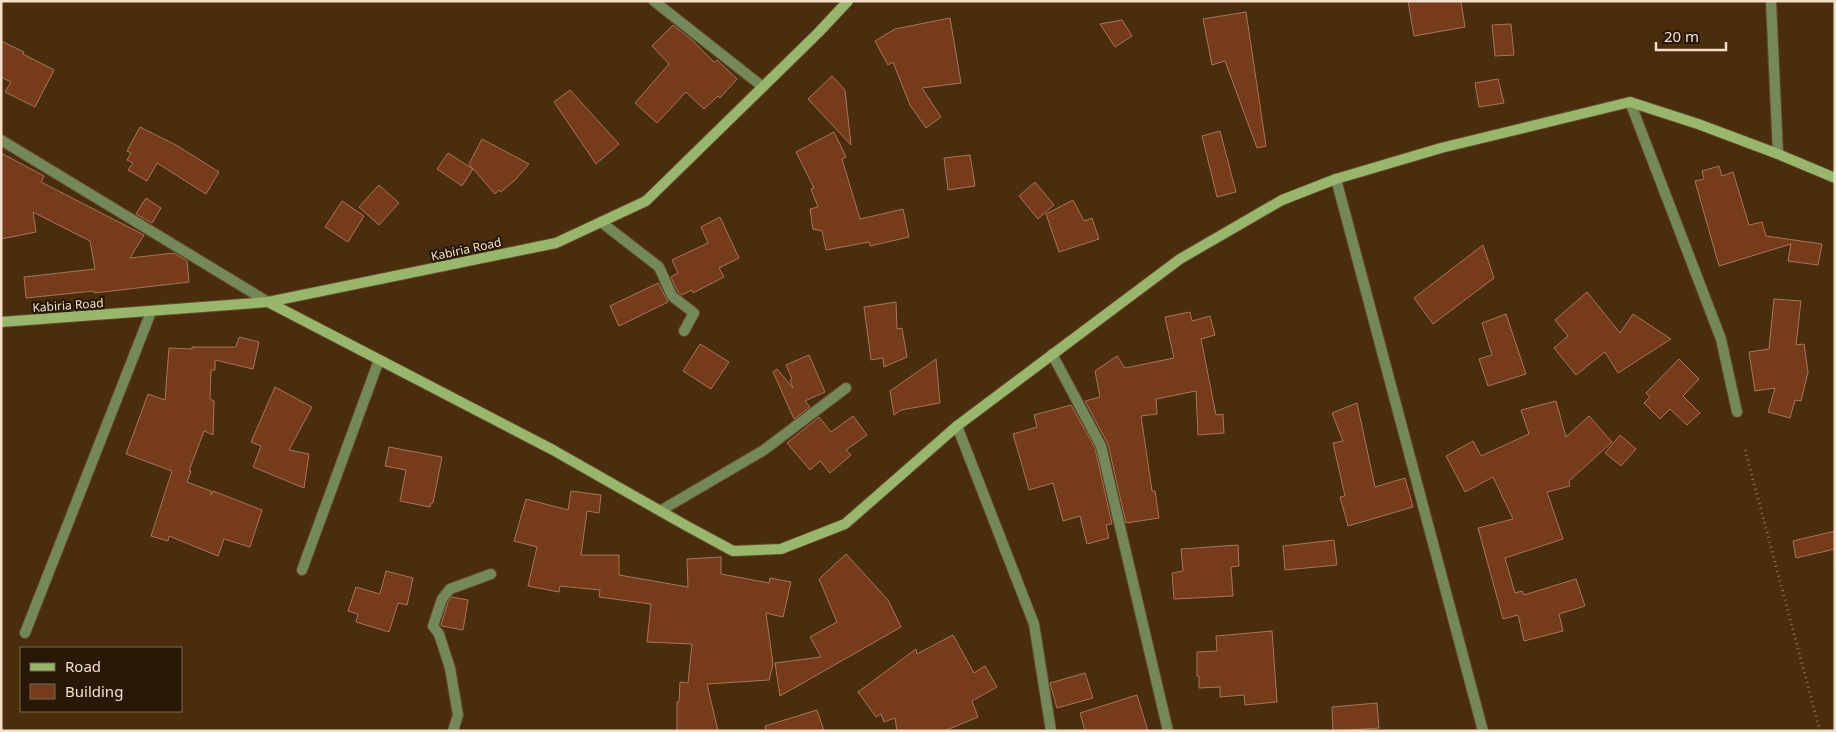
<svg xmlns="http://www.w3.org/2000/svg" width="1836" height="732" font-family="'Noto Sans',sans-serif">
<rect width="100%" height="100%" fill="#492d0d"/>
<!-- building -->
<g fill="#753b1b" stroke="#a8745a">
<path d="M1408 1H1461L1465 27 1414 36Z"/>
<path d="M1246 12 1266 146 1257 148 1225 61 1212 65 1203 19Z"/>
<path d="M950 18 961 83 922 88 941 117 926 128 910 105 893 62 888 65 875 41 895 29Z"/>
<path d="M1122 20 1132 36 1115 47 1100 24Z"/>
<path d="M1511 24 1514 55 1495 56 1492 25Z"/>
<path d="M673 25 692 40 714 62 717 60 737 79 720 98 718 96 704 109 686 92 657 123 635 103 669 64 652 46Z"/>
<path d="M1 41 24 52 23 54 54 70 35 107 5 92 11 82 1 77Z"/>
<path d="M832 76 845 90 851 145 808 99Z"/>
<path d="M1498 79 1504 103 1479 107 1475 83Z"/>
<path d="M570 90 619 144 596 164 554 102Z"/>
<path d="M140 127 176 145 219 172 206 194 157 163 147 181 128 170 133 163 127 160 131 153 127 151Z"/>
<path d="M1220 131 1236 192 1217 197 1202 136Z"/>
<path d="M834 132 846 157 842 159 860 219 903 209 909 237 870 246 869 242 826 250 822 231 813 229 810 209 818 207 811 189 814 188 796 152Z"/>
<path d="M482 139 529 164 515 180 501 192 499 190 495 194 469 164Z"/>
<path d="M1 153 44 176 41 182 144 235 130 258 174 253 187 261 189 282 94 293V291L26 298 24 277 95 269 90 241 33 212 36 232 1 239Z"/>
<path d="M448 153 473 169 462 186 437 169Z"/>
<path d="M970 155 975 186 948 190 944 158Z"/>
<path d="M1719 166 1722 176 1733 172 1749 225 1762 222 1766 236 1822 244 1818 265 1788 261 1791 244 1719 266 1695 181 1704 179 1702 171Z"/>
<path d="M1035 182 1054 205 1038 219 1019 196Z"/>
<path d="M379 185 399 203 379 225 359 207Z"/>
<path d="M146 198 161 208 152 223 136 214Z"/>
<path d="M1073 200 1084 221 1092 218 1099 239 1059 252 1046 214Z"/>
<path d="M342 201 364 216 348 242 325 227Z"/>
<path d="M720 217 739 258 719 268 724 277 693 293 692 290 682 295 678 292 671 277 678 273 672 260 708 243 701 227Z"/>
<path d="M1483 245 1494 278 1433 324 1414 298Z"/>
<path d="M658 283 668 302 619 326 610 306Z"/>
<path d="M1587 292 1620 333 1633 314 1671 339 1618 373 1605 352 1576 375 1554 348 1568 336 1555 320Z"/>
<path d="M1774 299 1801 301 1796 345 1804 344 1808 372 1801 401 1795 400 1790 418 1768 412 1775 388 1755 391 1749 352 1769 349Z"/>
<path d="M896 302 897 329 902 328 907 357 884 367 883 358 871 360 864 307Z"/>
<path d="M1190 312 1192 321 1210 316 1215 335 1201 339 1216 415 1223 414 1224 433 1198 435 1196 391 1156 399 1157 414 1141 416 1152 491H1155L1159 518 1126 523 1108 444 1085 401 1100 397 1095 371 1117 356 1125 368 1174 358 1165 317Z"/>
<path d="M1506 314 1526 374 1488 386 1479 359 1492 355 1482 323Z"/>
<path d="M239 337 259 342 253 369 215 360V370H211L210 399 214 401 213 435 204 431 189 471H191L187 482 211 491V495L213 491 262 510 250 547 224 539 218 556 169 536 168 541 151 536 172 471 126 454 148 394 165 400 169 348 192 349V347H236Z"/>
<path d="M700 344 729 362 711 389 683 371Z"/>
<path d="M809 355 825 392 805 401 810 407 794 419 773 372 777 369 793 388 790 380 792 379 786 365Z"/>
<path d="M936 359 940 403 901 410 894 415 890 391Z"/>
<path d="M1679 359 1699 379 1683 396 1700 413 1687 425 1670 409 1660 419 1644 403 1650 397 1646 393Z"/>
<path d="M275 387 312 407 289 450 309 454 304 488 253 467 261 446 251 442Z"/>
<path d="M1556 401 1566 437 1589 416 1612 442 1569 481 1570 486 1547 492 1563 539 1505 558 1515 593 1522 591 1524 595 1576 579 1585 606 1559 614 1563 631 1524 641 1518 615 1503 619 1478 528 1513 519 1493 477 1465 492 1446 456 1473 441 1481 456 1529 434 1521 410Z"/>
<path d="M1357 403 1375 487 1405 478 1413 507 1348 526 1340 497 1345 496 1333 443 1343 441 1332 413Z"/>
<path d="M1071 405 1095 448 1112 524 1106 525 1109 538 1087 544 1080 516 1063 521 1053 483 1029 490 1013 434 1037 427 1034 415Z"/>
<path d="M853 416 867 435 846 450 851 455 830 473 820 461 810 470 787 443 819 417 831 432Z"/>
<path d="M1620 435 1636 449 1621 466 1605 453Z"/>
<path d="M389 447 442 457 433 503H431L430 507 400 501 406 470 385 466Z"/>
<path d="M571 491 601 495 599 513 587 511 581 555H619V575L688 587 687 559 721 557V574L769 583 770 578 791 582 783 617 766 613 773 664 769 680 707 684 718 731H677V702H679L680 682 688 683 692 644 647 642 651 604 599 597 600 590 560 586 559 592 528 586 537 547 514 541 526 499 568 510Z"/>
<path d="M1835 531V549L1796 558 1793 541Z"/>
<path d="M1334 540 1337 565 1285 570 1283 546Z"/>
<path d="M1238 545 1239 566 1231 567 1233 596 1174 599 1172 573 1183 571 1181 549Z"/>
<path d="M846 554 888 600 901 627 780 696 775 663 821 657 810 637 837 622 819 579Z"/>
<path d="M386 571 413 578 407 605 398 603 389 632 356 622 358 614 348 611 356 587 380 594Z"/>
<path d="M452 597 468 600 463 630 442 626 441 625 448 602Z"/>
<path d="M1272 631 1277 702 1245 705 1244 695 1220 697V687L1199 688V676H1197V652L1217 651 1216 636Z"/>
<path d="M953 635 974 673 985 666 997 687 972 701 978 717 944 731H897L895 718 884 722 881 714 876 717 858 692 916 649 917 654Z"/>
<path d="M1085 673 1093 698 1057 708 1050 683Z"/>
<path d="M1137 695 1148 731H1085L1080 713Z"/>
<path d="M1377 703 1379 728 1333 731 1332 707Z"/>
<path d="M817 710 824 731H766L765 726Z"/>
</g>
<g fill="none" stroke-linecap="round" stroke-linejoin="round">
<defs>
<g id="service">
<path d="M1336 179 1483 731"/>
<path d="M601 222 659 267 672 296 694 313 684 331"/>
<path d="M660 511 764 450 846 388"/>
</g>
<g id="minor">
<path d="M654 1 763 87"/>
<path d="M1771 1 1778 154"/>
<path d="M1630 102 1721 339 1737 412"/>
<path d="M1 140 268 302"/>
<path d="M1052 354 1101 446 1168 731"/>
<path d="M957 426 1034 624 1051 731"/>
<path d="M302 570 379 360"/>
<path d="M25 633 151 312"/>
<path d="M453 731 458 715 450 668 439 634 433 626 442 599 450 589 491 574"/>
</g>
<g id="secondary">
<path d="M268 302 553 450 685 525 733 551 781 549 845 524 957 426 1180 259 1282 200 1336 179 1441 148 1630 102 1698 124 1778 154 1835 178"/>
<path d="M1 322 268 302 556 243 646 201 818 33 848 1"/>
</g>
</defs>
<!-- service casing -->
<use href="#service" stroke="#65492b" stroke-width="12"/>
<!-- minor casing -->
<use href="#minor" stroke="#65492b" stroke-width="12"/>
<!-- secondary casing -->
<use href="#secondary" stroke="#65492b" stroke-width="12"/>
<!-- path -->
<path stroke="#8d7357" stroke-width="3" stroke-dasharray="1 4" stroke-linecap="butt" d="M1745 450 1820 731"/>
<!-- service -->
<use href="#service" stroke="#75885a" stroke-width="10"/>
<!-- minor -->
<use href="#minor" stroke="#75885a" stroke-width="10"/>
<!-- secondary -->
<use href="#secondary" stroke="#99b76c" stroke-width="10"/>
</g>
<g text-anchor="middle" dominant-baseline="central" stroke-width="4.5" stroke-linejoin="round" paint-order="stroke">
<!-- street labels -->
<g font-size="12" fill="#f5dfc9" stroke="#281807">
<text transform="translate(466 249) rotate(-12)">Kabiria Road</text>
<text transform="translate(68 305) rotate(-4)">Kabiria Road</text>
</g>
</g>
<!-- border -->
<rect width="1836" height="732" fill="none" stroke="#f5dfc9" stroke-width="5"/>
<!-- legend -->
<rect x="20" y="647" width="162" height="65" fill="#281807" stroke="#7a6855"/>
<rect x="30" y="663" width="25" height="8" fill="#99b76c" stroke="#7a6855"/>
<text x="65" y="672" font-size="15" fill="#f5dfc9">Road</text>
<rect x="30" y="684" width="25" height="15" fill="#753b1b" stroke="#7a6855"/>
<text x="65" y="697" font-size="15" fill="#f5dfc9">Building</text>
<!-- scale -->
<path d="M1656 42v8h70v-8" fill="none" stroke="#f5dfc9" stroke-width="2.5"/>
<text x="1664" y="42" font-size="15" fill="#f5dfc9" stroke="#281807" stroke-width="4" paint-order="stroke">20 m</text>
</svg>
